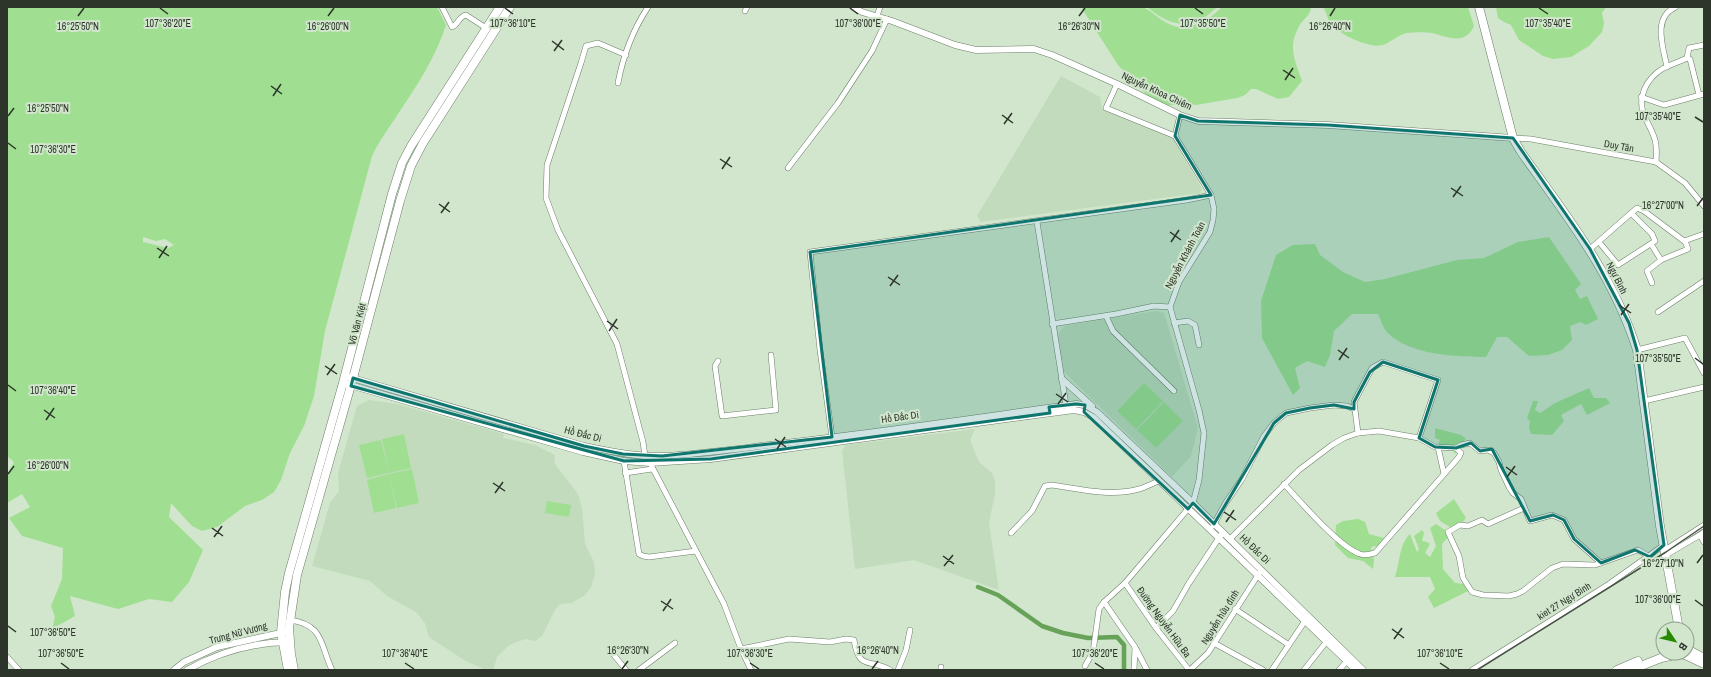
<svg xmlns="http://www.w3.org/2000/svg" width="1711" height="677" font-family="'Archivo Narrow',sans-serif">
<rect width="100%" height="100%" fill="#d1e6cc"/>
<!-- built -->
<g fill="#c1dbbc">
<path d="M1061 76 1100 97 1102 108 1173 137 1202 189 1200 193 981 222 977 216Z"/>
<path d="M1156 311 1164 313 1198 428 1191 456 1172 477 1063 371 1058 335 1064 326Z"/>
<path d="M369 400 397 404 504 434 503 438 535 445 555 455 554 463 578 494 582 508 585 544 594 562 595 575 591 587 584 596 571 603 560 604 555 610 542 636 535 641 526 639 516 642 508 646 497 657 493 670H486L464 660 429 637 425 623 416 612 387 596 370 581 312 566 330 503 339 491 338 473 357 406Z"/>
<path d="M975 429 970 440 979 462 992 473 995 482V493L989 523 999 590 914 560 855 569 842 451 846 445Z"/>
</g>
<!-- green -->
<g fill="#a0df92" fill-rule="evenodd">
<path d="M7 7H437L446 25C436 57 416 87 398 114 389 128 379 141 372 156L325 331 314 396 304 426 290 453 281 480 274 492 262 500 245 506 217 527 202 531 192 526 171 503 169 517 203 550 189 582 172 602 149 599 118 609 70 596 75 616 52 629 55 617 51 606 62 579 63 548 22 536 9 518 30 507 22 494 7 503V475L14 462 7 456ZM143 237 156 241 165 239 174 245 168 248 143 242Z"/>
<path d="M1081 7C1092 7 1137 5 1144 8 1152 11 1159 19 1167 23 1186 34 1208 21 1222 7H1311C1311 14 1305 18 1301 23 1287 46 1294 58 1302 81L1289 97 1278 99 1256 89H1251L1245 95 1237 98 1196 105H1166L1157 102 1146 94 1118 65Z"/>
<path d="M1147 7H1217C1193 31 1172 28 1147 7Z"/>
<path d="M1323 7H1468L1474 26C1465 46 1448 37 1432 33 1425 32 1414 32 1407 33 1393 36 1387 49 1371 45 1357 42 1337 33 1329 21 1327 16 1326 11 1323 7Z"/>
<path d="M1496 7H1606L1602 13 1604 23 1602 32 1589 46 1571 57 1553 59 1543 56 1519 40 1511 25 1504 22 1498 18Z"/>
<path d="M1549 237 1581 284 1575 290 1580 299 1587 296 1598 319 1586 325 1580 322 1570 326 1572 340 1562 350 1548 355 1529 356 1507 337H1497L1486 357C1458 357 1409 355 1388 333 1383 329 1381 320 1378 314H1352L1334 331 1330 355 1325 367 1307 361 1295 368 1300 388 1293 395 1262 338 1261 301 1276 255 1293 245 1315 244 1320 255 1343 272 1365 282 1385 279 1457 260 1484 258 1518 242Z"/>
<path d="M1144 383 1163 401 1136 429 1117 411Z"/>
<path d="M1589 388 1594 398H1606L1610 403 1587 415 1581 404 1561 415 1564 421 1552 435 1531 434 1529 427 1530 421 1527 418 1533 401H1538L1535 410 1540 413 1555 403Z"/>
<path d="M1164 402 1183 421 1156 448 1137 430Z"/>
<path d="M1435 428 1461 435 1466 439 1458 447 1455 454 1452 449 1443 448 1438 444 1440 440 1435 438Z"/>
<path d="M404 434 411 468 389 473 382 439Z"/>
<path d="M381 440 389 473 367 478 359 445Z"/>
<path d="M412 469 419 503 397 508 389 474Z"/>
<path d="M389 474 396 508 374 513 367 480Z"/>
<path d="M1454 499 1466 518 1455 530 1440 521 1436 513Z"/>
<path d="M547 501 571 505 569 517 545 513Z"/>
<path d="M1358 519 1365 522 1369 534 1384 538 1382 545 1371 547 1374 561 1373 569 1363 561 1348 558 1335 545 1336 525 1343 521Z"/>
<path d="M1436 524 1451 534 1442 544 1443 569 1455 583 1464 584 1468 591 1434 608 1428 597 1435 589 1430 577H1395C1400 563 1399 544 1410 534L1417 552 1419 549 1414 536 1422 530 1424 533 1422 541 1427 542 1430 544 1425 553 1430 557 1436 546 1430 528Z"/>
</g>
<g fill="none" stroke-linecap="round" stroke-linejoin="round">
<!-- canal -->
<path stroke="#66a359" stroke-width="4.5" d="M978 587 998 595 1042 626 1063 633 1088 638 1117 637 1124 645V670"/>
<defs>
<g id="minor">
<path d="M442 7 452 27C458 25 459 16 466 15L486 28"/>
<path d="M745 11 747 7"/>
<path d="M877 16 880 7"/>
<path d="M626 55 598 43 586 46 581 63 547 165 546 198 558 230 617 344 643 442 645 456"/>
<path d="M1687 58 1689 48 1704 45"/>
<path d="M1667 67C1663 47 1652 17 1676 7"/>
<path d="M618 83C623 56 633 30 648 7"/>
<path d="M1117 84 1106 108 1175 136"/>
<path d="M1641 97 1664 105 1704 94"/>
<path d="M1513 138 1531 139 1656 162 1685 183 1704 206"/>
<path d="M1656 162C1658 138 1653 135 1644 115 1637 98 1646 79 1662 69 1669 65 1679 62 1687 58L1690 59 1699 95"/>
<path d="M788 168 838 103 872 51 887 19"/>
<path d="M1037 222 1066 405"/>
<path d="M1599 242 1618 265 1655 241 1652 234 1631 213"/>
<path d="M1651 244 1661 260"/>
<path d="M1590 249 1637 208 1644 211 1684 241 1704 234"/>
<path d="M1652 283 1647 271 1661 260 1688 249 1685 241"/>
<path d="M1658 312 1704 281"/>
<path d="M1106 316 1113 331 1174 391"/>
<path d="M1174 323 1188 321 1195 325 1199 345"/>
<path d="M1052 324 1116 314 1154 306 1170 307"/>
<path d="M1637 350 1685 338 1704 373"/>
<path d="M718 361 715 366 722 416 776 410 771 355"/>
<path d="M1644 401 1704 387"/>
<path d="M1358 433 1354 402 1372 368 1383 362 1438 380 1419 438"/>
<path d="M832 437 820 350 810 252C935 234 1061 218 1187 200L1211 195"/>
<path d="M1438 447 1444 474"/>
<path d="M1456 448 1461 445 1470 443 1480 451 1488 450 1494 453 1499 462 1501 470 1509 487 1513 493 1521 499 1530 521 1552 515 1564 520 1574 539 1601 563"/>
<path d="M624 461 639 554 643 556 649 557 696 551"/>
<path d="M650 463 724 604 741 649 751 670"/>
<path d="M625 473 652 469"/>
<path d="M1524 508 1488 524 1482 520 1468 526 1460 525 1448 532 1459 556 1463 578 1472 592 1483 595 1509 596 1517 594 1523 591 1552 568 1563 564 1595 565 1638 550 1650 557"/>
<path d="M1213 526 1225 504 1242 479 1264 436 1274 423 1286 413 1310 408 1334 405 1347 406 1354 409"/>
<path d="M1704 532 1700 535 1704 542"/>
<path d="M1011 533 1032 511 1045 486 1052 485C1080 489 1111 497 1139 489 1146 487 1153 483 1159 481"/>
<path d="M1230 539 1299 470 1332 445 1344 438 1358 433 1379 431 1419 438 1435 447 1456 448 1461 453 1459 457 1375 553C1370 554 1366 556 1360 554 1339 547 1300 501 1284 484"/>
<path d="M1665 550 1704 525"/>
<path d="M1666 555 1700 535"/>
<path d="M1125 583 1156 628 1189 670"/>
<path d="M1104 602 1135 647 1147 670"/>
<path d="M1235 609 1289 645"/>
<path d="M290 620C324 625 320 644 332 670"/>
<path d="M1156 628 1173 611 1189 583 1223 532"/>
<path d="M1214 643 1263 670"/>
<path d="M741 649 789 639 830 642 846 639 854 640C859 671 869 658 890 670"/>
<path d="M610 650 626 670"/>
<path d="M7 657 19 670"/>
<path d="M1085 666 1093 652 1099 609 1104 602 1125 583 1193 503 1199 480 1204 433 1199 410 1170 307 1179 282 1210 232 1213 220 1214 209 1211 195 1175 136 1180 115"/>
<path d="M941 667V670"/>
<path d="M639 670 675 643"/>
<path d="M898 670 906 650 910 630"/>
<path d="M1134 670 1135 648"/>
<path d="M1190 670 1208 653 1260 572"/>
<path d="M1272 670 1307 618"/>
<path d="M1304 670 1327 641"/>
<path d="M1339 670 1347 661"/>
<path d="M1472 670 1609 584 1664 545"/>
</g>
<g id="tertiary">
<path d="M853 7 862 12 892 21 955 45 976 50 1034 49 1052 55 1117 84 1180 115 1198 121 1328 125 1513 138"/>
<path d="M349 377 584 446C610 451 636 457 662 456 706 454 750 447 794 442 888 431 982 417 1076 404L1085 405 1097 412 1193 503 1363 670"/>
<path d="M1062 379 1092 406"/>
<path d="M343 383 583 452 624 461 650 463 711 459 1074 410 1084 412 1093 417 1356 670"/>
<path d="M174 670 184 662 217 647 285 632"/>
<path d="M187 670C217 653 252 643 286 642"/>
</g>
<g id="primary">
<path d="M288 670 281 632 285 592 289 573 343 383 392 194 402 163 411 146 500 7"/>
<path d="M294 670 291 654 289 628 297 575 353 378 400 201 411 166 423 143 510 7"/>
<path d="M1617 670 1638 661"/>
<path d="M1631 670 1661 658 1680 654"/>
</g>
<g id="trunk">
<path d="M1479 7 1513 138 1521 152C1566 215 1613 274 1637 350L1660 526 1679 629"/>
<path d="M1687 649 1704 658"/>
<path d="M1681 653 1680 654 1685 655 1704 664"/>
</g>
</defs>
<!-- minor casing -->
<use href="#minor" stroke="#6c7f68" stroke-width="6"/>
<!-- tertiary casing -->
<use href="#tertiary" stroke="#6c7f68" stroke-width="7"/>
<!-- primary casing -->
<use href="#primary" stroke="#6c7f68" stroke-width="9"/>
<!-- trunk casing -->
<use href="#trunk" stroke="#6c7f68" stroke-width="9"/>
<!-- minor -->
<use href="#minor" stroke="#fff" stroke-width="5"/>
<!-- tertiary -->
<use href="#tertiary" stroke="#fff" stroke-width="6"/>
<!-- primary -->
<use href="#primary" stroke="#fff" stroke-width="8"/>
<!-- trunk -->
<use href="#trunk" stroke="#fff" stroke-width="8"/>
<!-- rail -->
<path stroke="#475245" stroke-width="1.5" d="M1477 670 1666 552 1704 526"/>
</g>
<!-- marked area -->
<path fill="#0f766e" fill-opacity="0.2" stroke="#0f766e" stroke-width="3" stroke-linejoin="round" d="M1180 115 1198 121 1328 125 1513 138 1590 249 1629 323 1637 350 1664 545 1650 557 1635 550 1601 563 1574 539 1564 520 1553 515 1530 521 1492 449 1480 451 1471 443 1456 448 1435 447 1419 438 1438 380 1383 362 1370 372 1354 402V409L1334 405 1310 408 1286 413 1274 423 1214 524 1193 503 1188 509 1084 412 1085 405 1076 404 1049 407 1050 413 711 459 624 461 351 386 353 378 584 446 623 454 662 456 832 437 810 252 1211 195 1175 136Z"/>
<!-- ticks -->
<path fill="none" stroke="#2d352b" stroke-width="1.5" d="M160 8 168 14M505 8 513 14M850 8 858 14M1195 8 1203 14M1539 8 1548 14M78 16 84 8M328 16 334 8M1079 16 1085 8M1330 16 1335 8M552 41 564 50M554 51 562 40M1283 70 1295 78M1285 80 1293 68M271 86 282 94M273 96 281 84M1002 115 1013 123M8 116 14 108M1695 117 1703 122M1004 124 1012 113M8 143 16 149M720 159 732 167M722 169 730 157M1451 188 1463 196M1453 197 1461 186M439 204 450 212M1697 206 1703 198M441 213 449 202M1170 232 1181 240M1171 242 1179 230M157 248 169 256M159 258 167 246M888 277 900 285M890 286 898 275M1619 305 1631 313M1621 315 1629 304M607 321 618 329M609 331 617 319M1338 350 1349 358M1695 358 1703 364M1339 360 1347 348M325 366 337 374M327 375 335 364M8 385 16 391M1056 394 1068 402M1058 404 1066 393M44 410 55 418M46 420 54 408M775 439 786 447M777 449 785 437M1506 467 1517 475M8 474 14 466M1507 477 1515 466M493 483 505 491M495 493 503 482M1224 512 1236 520M1226 522 1234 510M212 528 223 536M214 537 222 526M943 556 954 564M1697 563 1703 555M944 566 953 555M1695 600 1703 606M661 601 673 609M663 611 671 599M8 626 16 632M1392 629 1404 638M1394 639 1402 628M61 663 69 669M405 663 414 669M750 663 759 669M1095 663 1104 669M1440 663 1449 669M622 669 628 661M872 669 878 661"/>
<g text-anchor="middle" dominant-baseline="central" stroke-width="4" stroke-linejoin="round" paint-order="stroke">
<!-- street labels -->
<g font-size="10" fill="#2d352b" stroke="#d1e6cc">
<text transform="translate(1157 91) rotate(25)">Nguyễn Khoa Chiêm</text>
<text transform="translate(1619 146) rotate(10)">Duy Tân</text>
<text transform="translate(1185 255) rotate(-62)">Nguyễn Khánh Toàn</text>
<text transform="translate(1617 278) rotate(63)">Ngự Bình</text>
<text transform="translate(357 324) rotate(-75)">Võ Văn Kiệt</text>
<text transform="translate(900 417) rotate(-8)">Hồ Đắc Di</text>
<text transform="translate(583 434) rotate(14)">Hồ Đắc Di</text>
<text transform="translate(1255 549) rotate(44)">Hồ Đắc Di</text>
<text transform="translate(1564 601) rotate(-32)">kiet 27 Ngự Bình</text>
<text transform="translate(1220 617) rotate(-58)">Nguyễn hữu đính</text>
<text transform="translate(1164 622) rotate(54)">Đường Nguyễn Hữu Ba</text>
<text transform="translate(238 633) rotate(-15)">Trưng Nữ Vương</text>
</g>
</g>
<g font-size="10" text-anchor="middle" fill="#2d352b" stroke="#d1e6cc" stroke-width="4" stroke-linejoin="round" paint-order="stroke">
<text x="168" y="27">107°36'20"E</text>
<text x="513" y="27">107°36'10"E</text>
<text x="858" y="27">107°36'00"E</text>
<text x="1203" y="27">107°35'50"E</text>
<text x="1548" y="27">107°35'40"E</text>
<text x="78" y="30">16°25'50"N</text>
<text x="328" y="30">16°26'00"N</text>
<text x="1079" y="30">16°26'30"N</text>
<text x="1330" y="30">16°26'40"N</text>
<text x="48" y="112">16°25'50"N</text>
<text x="1658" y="120">107°35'40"E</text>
<text x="53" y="153">107°36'30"E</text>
<text x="1663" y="209">16°27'00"N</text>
<text x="1658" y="362">107°35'50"E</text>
<text x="53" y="394">107°36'40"E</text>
<text x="48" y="469">16°26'00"N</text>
<text x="1663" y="567">16°27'10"N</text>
<text x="1658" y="603">107°36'00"E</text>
<text x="53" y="636">107°36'50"E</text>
<text x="628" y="654">16°26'30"N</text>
<text x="878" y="654">16°26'40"N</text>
<text x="61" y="657">107°36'50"E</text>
<text x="405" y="657">107°36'40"E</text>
<text x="750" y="657">107°36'30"E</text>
<text x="1095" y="657">107°36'20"E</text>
<text x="1440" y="657">107°36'10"E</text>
</g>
<!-- border -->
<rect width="1711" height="677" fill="none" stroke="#2d352b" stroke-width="16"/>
<!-- north arrow -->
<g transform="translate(1675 641) rotate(125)"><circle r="19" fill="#d1e6cc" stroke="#8f9f8c"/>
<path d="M0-3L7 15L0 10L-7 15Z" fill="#268b00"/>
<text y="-6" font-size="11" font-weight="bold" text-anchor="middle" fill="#2d352b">B</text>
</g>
</svg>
